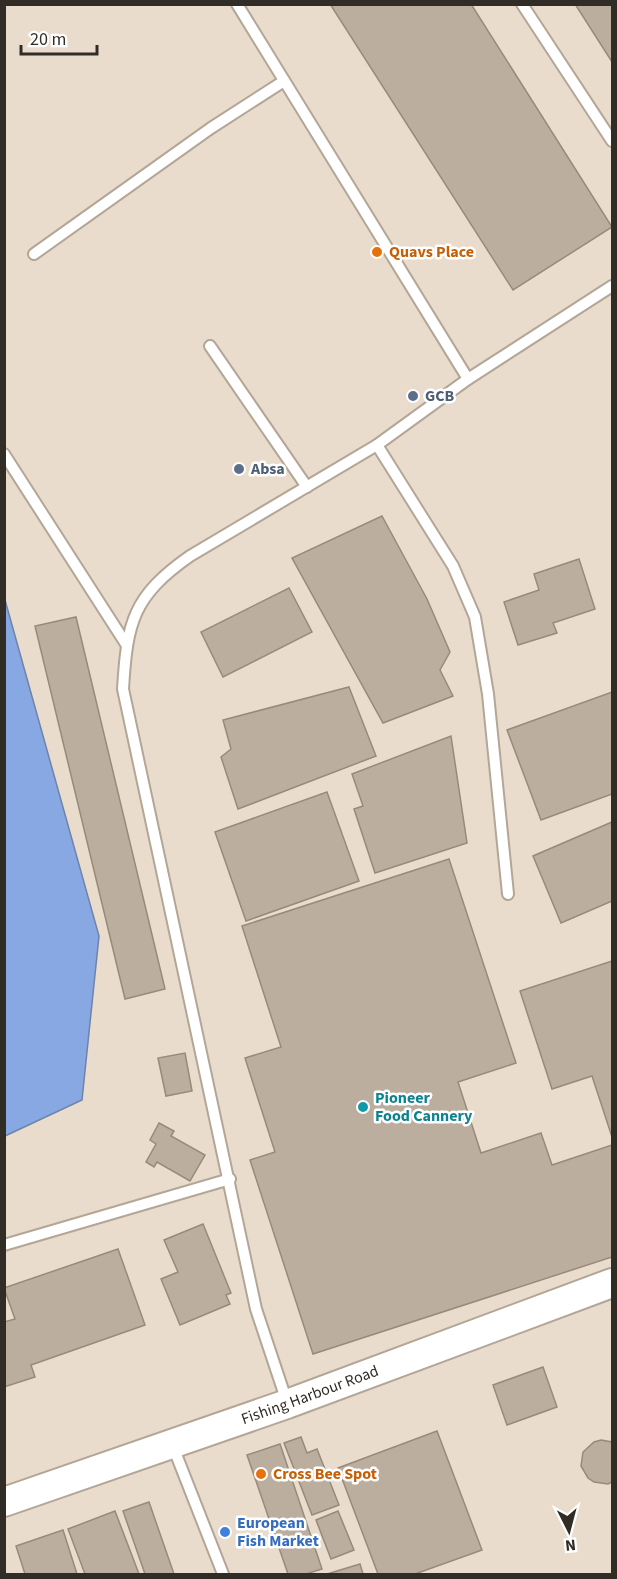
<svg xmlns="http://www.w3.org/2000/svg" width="617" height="1579" font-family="'Source Sans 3',sans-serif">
<rect width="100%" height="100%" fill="#eadccc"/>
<!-- water -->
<path fill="#87a8e3" stroke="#6e83aa" stroke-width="1.5" d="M5 600 99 936 82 1100 5 1136Z"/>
<!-- building -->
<g fill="#bcae9f" stroke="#988a7b" stroke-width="1.5">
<path d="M330 4H471L612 227 513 290Z"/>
<path d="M575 4H612V62Z"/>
<path d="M382 516 427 599 450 652 440 670 453 696 383 723 292 558Z"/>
<path d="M579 559 595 609 553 623 557 633 518 645 504 602 539 590 534 574Z"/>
<path d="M289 588 312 632 223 677 201 632Z"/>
<path d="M76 617 165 989 125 999 35 626Z"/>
<path d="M349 687 376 756 238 809 221 757 231 749 223 720Z"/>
<path d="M612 692V794L541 820 507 730Z"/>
<path d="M451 736 467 843 375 873 354 809 363 806 352 774Z"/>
<path d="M327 792 359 881 246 921 215 832Z"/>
<path d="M612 822V901L561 923 533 856Z"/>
<path d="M449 859 516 1063 458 1082 481 1153 541 1133 552 1165 612 1145V1257L313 1354 250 1160 275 1152 245 1058 281 1047 242 926Z"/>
<path d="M612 961V1137L592 1076 552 1089 520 991Z"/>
<path d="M185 1053 192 1091 166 1096 158 1058Z"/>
<path d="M159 1123 174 1131 171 1136 205 1155 190 1181 157 1162 154 1167 146 1162 156 1144 150 1140Z"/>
<path d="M203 1224 231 1293 226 1295 230 1304 180 1325 161 1279 178 1272 164 1240Z"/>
<path d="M118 1249 145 1325 31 1365 35 1377 4 1387V1322L15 1319 4 1288Z"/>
<path d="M543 1367 557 1407 507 1425 493 1385Z"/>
<path d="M437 1431 482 1550 415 1574H378L338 1468Z"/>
<path d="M301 1437 307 1453 317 1449 339 1505 312 1515 284 1443Z"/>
<path d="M601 1440 612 1442V1482L608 1484 594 1482 588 1478 581 1466 583 1452 594 1442Z"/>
<path d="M280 1444 322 1569 306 1574H288L247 1455Z"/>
<path d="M149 1502 174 1574H145L123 1511Z"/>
<path d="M115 1511 139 1574H85L68 1529Z"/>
<path d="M338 1511 354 1550 331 1559 316 1520Z"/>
<path d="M63 1530 77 1574H25L16 1546Z"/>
<path d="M360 1564 363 1574H327Z"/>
</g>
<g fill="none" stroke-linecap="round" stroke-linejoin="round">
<defs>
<g id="service">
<path d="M237 4 468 379"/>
<path d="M522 4 612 141"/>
<path d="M34 254 211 128 284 81"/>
<path d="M210 346 307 487"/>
<path d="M377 445 453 566 475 617 488 694 508 894"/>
<path d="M4 454 126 644"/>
<path d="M4 1245 230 1179"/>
<path d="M287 1402 256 1309 123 689C127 622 133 596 190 556L377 445 468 379 612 286"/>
<path d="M172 1444 223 1574"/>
</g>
<g id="tertiary">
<path id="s1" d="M4 1502 287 1404 612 1283"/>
</g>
</defs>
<!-- service casing -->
<use href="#service" stroke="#b4a697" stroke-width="14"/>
<!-- tertiary casing -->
<use href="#tertiary" stroke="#b4a697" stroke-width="32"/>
<!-- service -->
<use href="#service" stroke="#fff" stroke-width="10"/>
<!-- tertiary -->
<use href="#tertiary" stroke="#fff" stroke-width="28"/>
</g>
<!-- markers -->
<g fill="#e8710a" stroke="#fff" stroke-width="2">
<circle cx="377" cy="252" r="6"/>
<circle cx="261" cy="1474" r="6"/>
</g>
<g fill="#5c6f8a" stroke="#fff" stroke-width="2">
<circle cx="413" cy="396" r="6"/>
<circle cx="239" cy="469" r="6"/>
</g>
<circle fill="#0f9aa8" stroke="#fff" stroke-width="2" cx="363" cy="1107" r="6"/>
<circle fill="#3f7fe0" stroke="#fff" stroke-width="2" cx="225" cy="1532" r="6"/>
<g text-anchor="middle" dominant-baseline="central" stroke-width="5" stroke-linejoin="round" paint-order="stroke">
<!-- food labels -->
<g font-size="16" font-weight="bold" fill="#c56008" stroke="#fff" text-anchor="start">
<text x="389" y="252">Quavs Place</text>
<text x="273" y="1474">Cross Bee Spot</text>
</g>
<!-- service labels -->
<g font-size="16" font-weight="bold" fill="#4e5e75" stroke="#fff" text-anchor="start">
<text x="425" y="396">GCB</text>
<text x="251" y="469">Absa</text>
</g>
<!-- culture labels -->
<g font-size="16" font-weight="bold" fill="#0d838f" stroke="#fff" text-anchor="start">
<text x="375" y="1098">Pioneer<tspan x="375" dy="18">Food Cannery</tspan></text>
</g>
<!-- street labels -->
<g font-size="16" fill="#322c26" stroke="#fff">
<text stroke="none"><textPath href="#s1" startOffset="324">Fishing Harbour Road</textPath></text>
</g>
<!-- shop labels -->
<g font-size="16" font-weight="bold" fill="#366cbe" stroke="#fff" text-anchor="start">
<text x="237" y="1523">European<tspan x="237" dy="18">Fish Market</tspan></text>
</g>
</g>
<!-- border -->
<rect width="617" height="1579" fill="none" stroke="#322c26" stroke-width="12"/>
<!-- north arrow -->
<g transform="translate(569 1531) rotate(174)" stroke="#ffffff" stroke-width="4.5" paint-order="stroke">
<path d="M0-4.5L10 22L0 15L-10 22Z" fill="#322c26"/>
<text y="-9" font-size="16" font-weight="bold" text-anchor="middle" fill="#322c26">N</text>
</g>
<!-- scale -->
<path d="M21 45v9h76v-9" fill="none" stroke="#322c26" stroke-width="3"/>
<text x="30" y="45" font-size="18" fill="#322c26" stroke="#ffffff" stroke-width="4.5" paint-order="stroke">20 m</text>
</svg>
